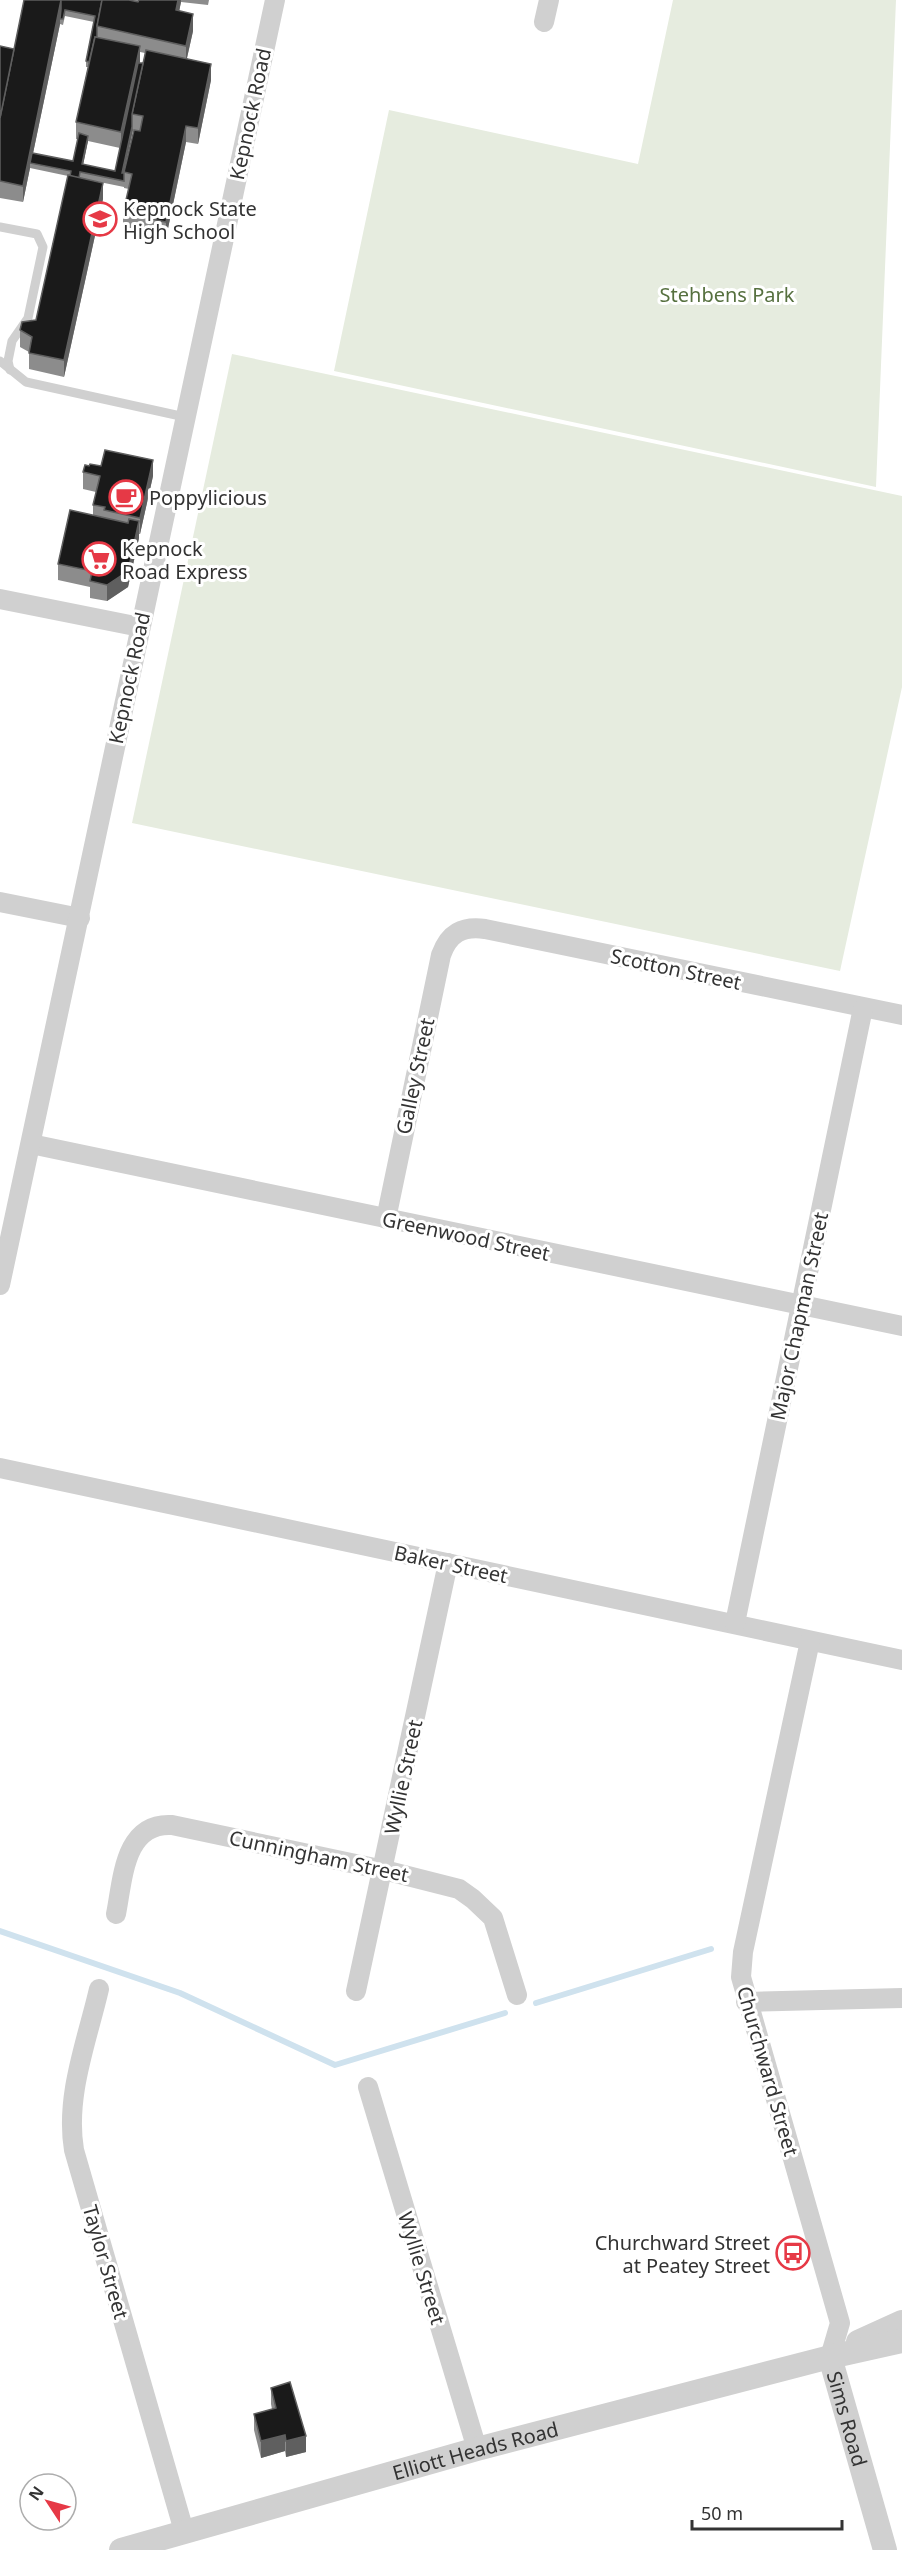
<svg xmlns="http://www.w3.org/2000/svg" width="902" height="2550" font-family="'Noto Sans',sans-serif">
<rect width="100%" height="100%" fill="#fff"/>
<!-- green -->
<g fill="#e6ecdf">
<path d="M673 0H896L876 487 334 371 389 110 638 164Z"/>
<path d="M232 354 902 496V687L840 971 132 823Z"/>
</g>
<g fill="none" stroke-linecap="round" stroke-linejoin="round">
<!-- stream -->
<g stroke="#cfe2ee" stroke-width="6">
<path d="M0 1931 180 1993 335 2065 505 2013"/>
<path d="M536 2003 711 1949"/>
</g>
<!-- service -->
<g stroke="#d0d0d0" stroke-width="9">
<path d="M0 227 37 234 43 247 28 318 12 341 8 361 10 370"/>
<path d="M0 361 26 382 185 417"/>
</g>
<!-- minor -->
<g stroke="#d0d0d0" stroke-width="20">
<path d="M544 22 549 0"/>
<path d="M0 599 140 627"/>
<path d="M0 902 80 918"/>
<path d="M31 1144 902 1326"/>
<path d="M386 1219 441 955C449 933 462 926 485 929L902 1015"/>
<path d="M0 1285 275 0"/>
<path d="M0 1468 902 1660"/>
<path d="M735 1623 863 1008"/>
<path d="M810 1641 743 1952 741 1977 840 2323 830 2357"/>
<path d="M116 1914C123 1879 124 1822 172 1825L384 1870 459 1889 473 1899 493 1918 517 1995"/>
<path d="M99 1989C87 2041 65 2096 74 2150L184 2531"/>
<path d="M356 1991 448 1563"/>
<path d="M746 2002 902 1998"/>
<path d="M368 2087 477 2449"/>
</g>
<!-- tertiary -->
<g stroke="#d0d0d0" stroke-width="24">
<path d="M858 2342 902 2322"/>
<path id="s1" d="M830 2357 885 2550"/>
<path id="s2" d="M121 2550 477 2449 830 2357 902 2341"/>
</g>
</g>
<!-- wall -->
<g fill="#8c8c8c" fill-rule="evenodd">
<path d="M24 0H209L208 5 181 2 179 11 193 31 187 58 211 80 198 144 186 142 166 238 123 229V213L129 189 124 188V187L80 178 103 199 64 377 29 369V352L20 347V330L36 320 68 176 30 168 23 202 0 198V46L14 49ZM65 16 94 22 86 61V67H88L76 122V139H78L73 161 33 153 60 24 63 25ZM140 52 145 53 143 63H140ZM133 130H134L124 173ZM88 141 120 148 115 171 83 165Z"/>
<path d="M83 472 153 476 140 534H139V538L128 587 107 601 90 598V587L58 580V564L93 515V505L96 492 83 489Z"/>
<path d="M271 2388 306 2452 286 2457 285 2451 261 2458 254 2430V2414L272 2409 271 2404Z"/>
</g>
<!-- shaded-wall -->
<g fill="#5f5f5f">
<path d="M61 0V15L60 19V24L31 163H30V168L23 202V186Z"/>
<path d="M178 0H181V2L176 27V10Z"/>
<path d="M193 14V31L186 62V46Z"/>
<path d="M140 46V63L121 148V132Z"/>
<path d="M211 64V80L198 144V128Z"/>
<path d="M186 126V142L166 238V222Z"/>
<path d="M132 127 133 130 122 179V173Z"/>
<path d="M88 136V141L82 170V164Z"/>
<path d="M103 183V199L64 377V360Z"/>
<path d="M153 460V476L140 534V518Z"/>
<path d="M139 521V538L128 587 107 601V585Z"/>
<path d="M285 2435V2451L261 2458V2441Z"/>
<path d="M306 2436V2452L286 2457V2441Z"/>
</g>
<!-- building -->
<g fill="#1a1a1a" stroke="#5f5f5f" stroke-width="1.5">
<path d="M24 0H61L23 186 0 181V118Z"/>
<path d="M61 0H102L97 26V37H95L89 62 86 61 95 16 65 10 63 19H60L61 9Z"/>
<path d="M102 0H129L138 2 139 0H178L176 10 193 14 186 46 97 26Z"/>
<path d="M95 37 140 46 121 132 76 122Z"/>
<path d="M0 46 14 49 0 118Z"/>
<path d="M146 50 211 64 198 128 186 126 166 222 123 213 132 174 124 172 134 130 140 131 143 116 132 114Z"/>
<path d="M138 63H143L132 114V127L122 173H124V181L80 172 79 178 70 176 71 171 30 163 32 153 73 161 79 133 88 136 82 164 115 171Z"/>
<path d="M68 175 103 183 64 360 29 353 32 337 20 330 22 322 36 320Z"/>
<path d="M105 450 153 460 140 518 104 510 105 507 93 505 100 476 83 472 85 465 89 466 90 464 101 466Z"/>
<path d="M70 510 128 523 129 519 139 521 128 571 107 585 90 581 92 571 58 564Z"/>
<path d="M290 2382 306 2436 286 2441 285 2435 261 2441 254 2414 276 2408 271 2388Z"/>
</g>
<!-- icons -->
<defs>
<symbol id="school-ring" viewBox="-11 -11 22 22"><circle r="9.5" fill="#fff" stroke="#e63946" stroke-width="1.5"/><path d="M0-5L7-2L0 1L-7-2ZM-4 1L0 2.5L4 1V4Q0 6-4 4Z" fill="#e63946"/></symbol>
<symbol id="cafe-ring" viewBox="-11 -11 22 22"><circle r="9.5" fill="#fff" stroke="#e63946" stroke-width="1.5"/><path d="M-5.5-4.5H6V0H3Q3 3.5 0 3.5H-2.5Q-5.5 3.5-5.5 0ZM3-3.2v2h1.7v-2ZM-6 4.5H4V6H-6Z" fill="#e63946"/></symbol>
<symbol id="supermarket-ring" viewBox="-11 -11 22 22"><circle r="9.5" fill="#fff" stroke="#e63946" stroke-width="1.5"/><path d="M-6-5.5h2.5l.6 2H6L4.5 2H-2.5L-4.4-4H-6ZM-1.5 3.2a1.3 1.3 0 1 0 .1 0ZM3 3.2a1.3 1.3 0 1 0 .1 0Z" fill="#e63946"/></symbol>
<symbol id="bus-ring" viewBox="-11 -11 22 22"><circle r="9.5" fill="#fff" stroke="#e63946" stroke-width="1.5"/><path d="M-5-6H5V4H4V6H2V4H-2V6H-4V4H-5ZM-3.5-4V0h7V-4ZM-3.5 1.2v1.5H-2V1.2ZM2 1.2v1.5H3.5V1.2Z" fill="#e63946"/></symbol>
</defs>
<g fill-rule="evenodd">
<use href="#school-ring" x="81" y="200" width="38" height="38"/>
<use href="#cafe-ring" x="107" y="478" width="38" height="38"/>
<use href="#supermarket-ring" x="80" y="540" width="38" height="38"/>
<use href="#bus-ring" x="774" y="2234" width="38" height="38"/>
</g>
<g text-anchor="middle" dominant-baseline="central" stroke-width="6" stroke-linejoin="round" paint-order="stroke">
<!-- street labels -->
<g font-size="20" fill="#333" stroke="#fff">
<text transform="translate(250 114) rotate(-78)">Kepnock Road</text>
<text transform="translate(129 678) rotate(-78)">Kepnock Road</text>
<text transform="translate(676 969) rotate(12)">Scotton Street</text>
<text transform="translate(415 1076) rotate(-78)">Galley Street</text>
<text transform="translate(466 1236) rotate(12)">Greenwood Street</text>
<text transform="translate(799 1316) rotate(-78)">Major Chapman Street</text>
<text transform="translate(451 1564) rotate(12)">Baker Street</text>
<text transform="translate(403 1777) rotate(-78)">Wyllie Street</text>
<text transform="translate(319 1856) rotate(12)">Cunningham Street</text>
<text transform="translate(768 2071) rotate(74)">Churchward Street</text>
<text transform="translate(106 2262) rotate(74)">Taylor Street</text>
<text transform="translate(422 2268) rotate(73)">Wyllie Street</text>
<text stroke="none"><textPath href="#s1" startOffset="64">Sims Road</textPath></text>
<text stroke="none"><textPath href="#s2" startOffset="368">Elliott Heads Road</textPath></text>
</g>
<!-- poi labels -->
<g font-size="20" fill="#333" stroke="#fff" text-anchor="start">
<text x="123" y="208">Kepnock State<tspan x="123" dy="23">High School</tspan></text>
<text x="149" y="497">Poppylicious</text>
<text x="122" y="548">Kepnock<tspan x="122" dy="23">Road Express</tspan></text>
<text x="770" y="2242" text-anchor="end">Churchward Street<tspan x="770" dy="23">at Peatey Street</tspan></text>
</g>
<!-- park labels -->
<g font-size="20" fill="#56703f" stroke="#fff">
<text x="727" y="294">Stehbens Park</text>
</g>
</g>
<!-- north arrow -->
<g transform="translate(48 2502) rotate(306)"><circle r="28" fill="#ffffff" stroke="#adadad" stroke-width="1.5"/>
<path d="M0-4.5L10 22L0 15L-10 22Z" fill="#e63946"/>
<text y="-9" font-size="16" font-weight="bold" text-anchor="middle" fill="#333333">N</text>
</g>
<!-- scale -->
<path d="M692 2520v9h150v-9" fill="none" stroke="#333333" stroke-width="3"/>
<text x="701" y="2520" font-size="18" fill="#333333" stroke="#ffffff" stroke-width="4.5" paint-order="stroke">50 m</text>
</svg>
